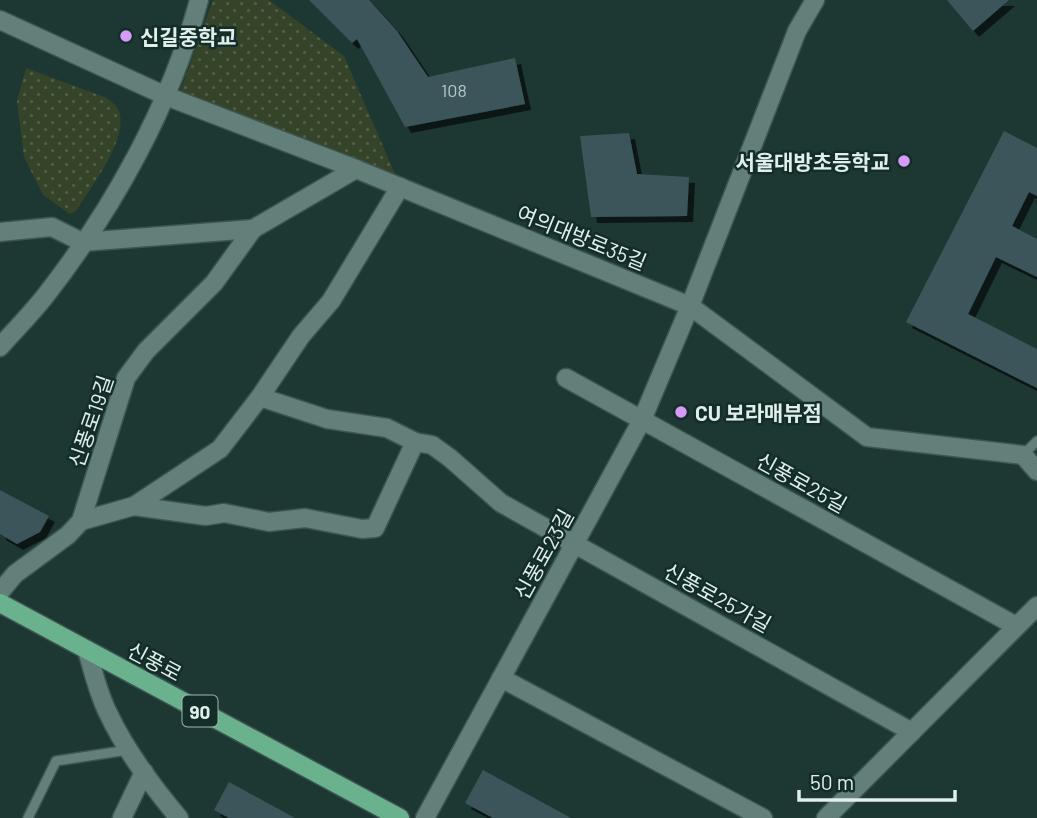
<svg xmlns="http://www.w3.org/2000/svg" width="1037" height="818" font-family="Barlow,'Noto Sans KR',sans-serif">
<defs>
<pattern id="park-dots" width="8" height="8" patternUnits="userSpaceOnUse" patternTransform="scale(1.75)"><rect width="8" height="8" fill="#354329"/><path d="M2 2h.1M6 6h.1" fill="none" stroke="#525e48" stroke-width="1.8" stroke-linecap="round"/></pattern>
<filter id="shadow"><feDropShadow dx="6" dy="6" stdDeviation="0" flood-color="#0009"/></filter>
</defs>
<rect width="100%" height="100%" fill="#1d3733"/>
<!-- park -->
<g fill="url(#park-dots)">
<path d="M213 0H269L344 56 395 174 180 92Z"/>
<path d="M26 68 107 98C111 102 116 104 118 109 131 137 91 186 77 210L70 214 43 195 24 157 17 101Z"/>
</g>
<!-- building -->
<g fill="#3a555a" filter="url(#shadow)">
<path d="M309 0H369L397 31 428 77 515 58 525 104 405 127 357 39 352 43Z"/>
<path d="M947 0H1009L973 31Z"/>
<path d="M1004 131 1037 148V196L1029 192 1012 226 1037 239V277L996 257 968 314 1037 349V388L906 322Z"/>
<path d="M629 133 637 174 689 177 687 216 591 217 580 136Z"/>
<path d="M0 490 49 516 40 532 17 544 0 534Z"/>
<path d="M483 770 571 818H493L465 803Z"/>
<path d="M229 782 295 818H229L214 810Z"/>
</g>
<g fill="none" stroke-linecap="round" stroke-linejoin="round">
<defs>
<g id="lane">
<path d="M1023 455 1037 441"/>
<path d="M28 818 56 761 128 750"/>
</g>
<g id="street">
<path d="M0 20 166 96 356 169 690 306 867 437 1023 455 1037 471"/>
<path d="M0 232 52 227 82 242 253 229 356 169"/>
<path d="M0 347C15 330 32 313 46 295 113 209 171 105 199 0"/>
<path d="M566 378 1016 626"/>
<path d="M260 397 327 419 387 428 415 442 432 445 450 458 501 503 912 732"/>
<path d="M134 506 220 449 260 397 301 336 331 301 400 187"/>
<path d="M81 521 134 506 206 516 224 513 269 522 305 518 362 529 375 528 415 442"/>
<path d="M0 592 15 574 68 535 81 521 126 378 146 351 214 283 253 229"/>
<path d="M87 650C93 671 98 693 108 713 126 751 152 786 179 818"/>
<path d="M501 678 763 818"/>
<path d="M122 818 144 772"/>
<path d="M425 818 642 420 690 306 797 31 815 0"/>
<path d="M826 818 1037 606"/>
</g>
<path id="primary" d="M0 603 400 818"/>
</defs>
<!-- lane casing -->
<use href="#lane" stroke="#3d5451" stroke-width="12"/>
<!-- street casing -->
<use href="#street" stroke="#3d5451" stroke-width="21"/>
<!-- primary casing -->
<use href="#primary" stroke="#3d5451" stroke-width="21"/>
<!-- lane -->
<use href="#lane" stroke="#637f7a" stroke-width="9"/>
<!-- street -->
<use href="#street" stroke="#637f7a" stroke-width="18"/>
<!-- primary -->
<use href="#primary" stroke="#6ab28e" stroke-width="18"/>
</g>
<!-- markers -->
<g fill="#d69bfa" stroke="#132d29" stroke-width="2.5">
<circle cx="126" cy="36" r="7"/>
<circle cx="904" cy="161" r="7"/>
<circle cx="681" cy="412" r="7"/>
</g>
<g text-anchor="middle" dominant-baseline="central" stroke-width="5" stroke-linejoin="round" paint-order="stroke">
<!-- number labels -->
<g font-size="18" fill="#b6c8c8">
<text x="454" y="90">108</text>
</g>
<!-- shield labels -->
<rect fill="#132d29" stroke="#a2b5b2" stroke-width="2" x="182.5" y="695.5" width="35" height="31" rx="5"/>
<g font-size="19" font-weight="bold" fill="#e0efec">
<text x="200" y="711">90</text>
</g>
<!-- poi labels -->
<g font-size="21" font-weight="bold" fill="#e0efec" stroke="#132d29" text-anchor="start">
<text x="140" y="36">신길중학교</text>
<text x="890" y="161" text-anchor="end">서울대방초등학교</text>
<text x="695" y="412">CU 보라매뷰점</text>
</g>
<!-- street labels -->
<g font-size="21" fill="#e0efec" stroke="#132d29">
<text transform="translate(582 237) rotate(22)">여의대방로35길</text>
<text transform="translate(90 421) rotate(-71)">신풍로19길</text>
<text transform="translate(802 482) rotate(29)">신풍로25길</text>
<text transform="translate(543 554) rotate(-61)">신풍로23길</text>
<text transform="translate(718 597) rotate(29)">신풍로25가길</text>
<text transform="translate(155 661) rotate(28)">신풍로</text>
</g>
</g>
<!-- scale -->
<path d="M799 790v10h156v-10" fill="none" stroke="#e0efec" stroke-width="3.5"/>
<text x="810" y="790" font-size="21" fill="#e0efec" stroke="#132d29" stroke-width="5" paint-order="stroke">50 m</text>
</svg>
